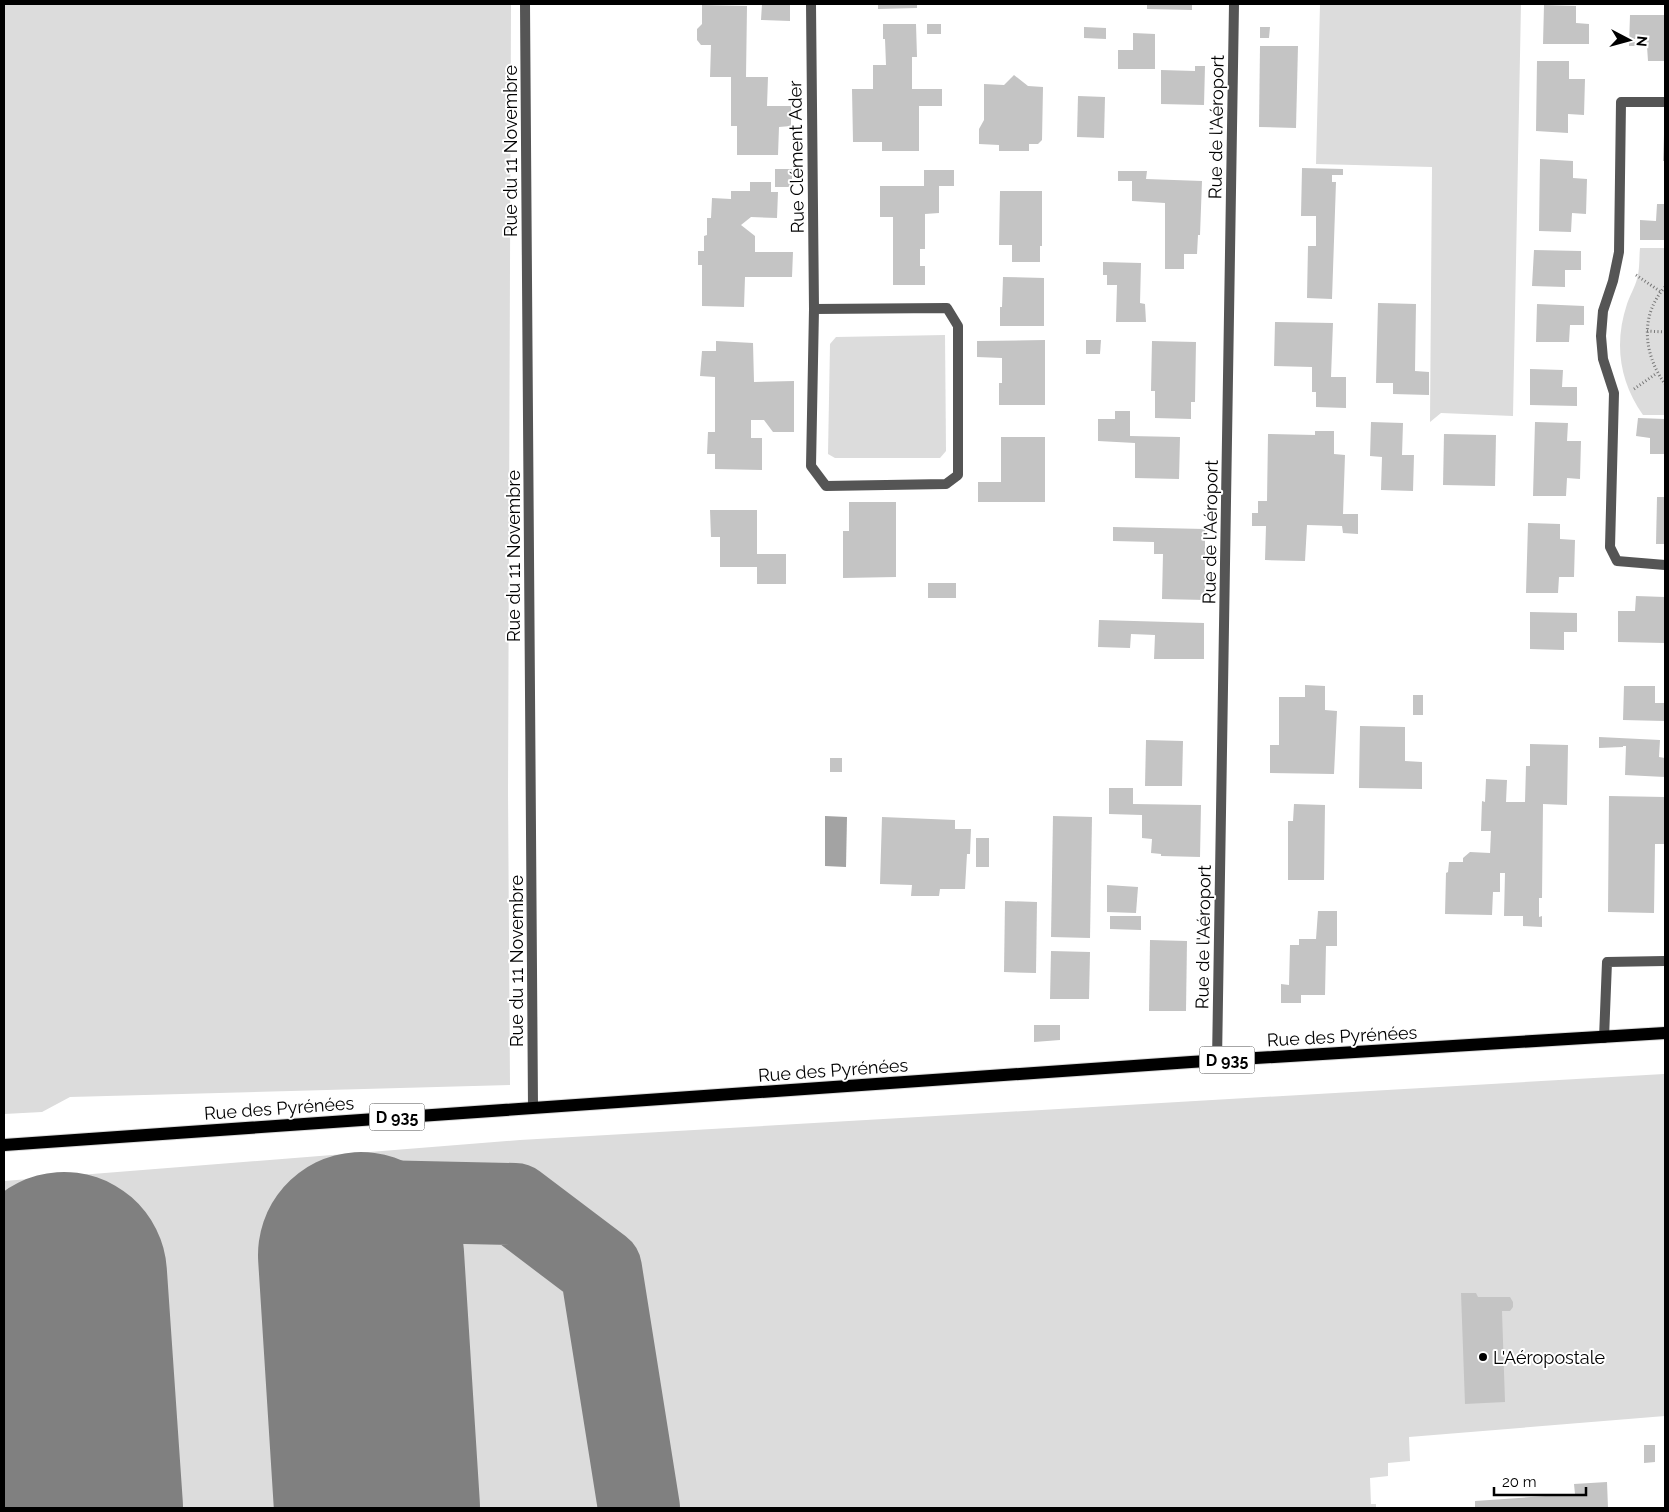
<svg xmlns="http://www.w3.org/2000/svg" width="1669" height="1512" font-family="Raleway,sans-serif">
<rect width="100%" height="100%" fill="#fff"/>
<!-- green -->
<g fill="#dcdcdc">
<path d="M4 4H511L508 793 510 1085 70 1097 42 1112 4 1114Z"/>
<path d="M1320 4H1521L1513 416 1441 413 1430 422 1432 167 1316 164Z"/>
<path d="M1640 248H1665V415H1643C1619 381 1614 343 1627 304 1630 295 1635 287 1637 279 1640 269 1639 258 1640 248Z"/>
<path d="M945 335 946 451 940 458H835L828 454 830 344 836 337Z"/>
<path d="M1664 1074 1665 1416 1409 1437 1410 1461 1388 1463V1476L1370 1478 1371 1504H1376V1508H4V1181L520 1140Z"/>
</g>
<!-- water -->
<path fill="#a3a3a3" d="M825 816 847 817 846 867 825 866Z"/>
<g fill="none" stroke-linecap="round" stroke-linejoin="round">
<!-- taxiway -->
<path stroke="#808080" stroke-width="82" d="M376 1201 515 1204 601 1269 639 1508"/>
<!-- runway -->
<g stroke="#808080" stroke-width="206">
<path d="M361 1255 377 1508"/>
<path d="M64 1275 80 1508"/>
</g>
</g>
<!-- building -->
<g fill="#c4c4c4">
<path d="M762 4H790V21L761 20Z"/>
<path d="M878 4H917V8L878 9Z"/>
<path d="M1147 4H1192V10L1147 9Z"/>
<path d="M702 5 747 6 746 77H768L767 106H791V126L779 127 778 155H737V126H731V77H710L711 45H701L697 40V29L702 24Z"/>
<path d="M1544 5 1576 6V23L1589 24V44H1543Z"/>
<path d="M1630 15H1665V61H1648L1647 46H1629Z"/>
<path d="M883 24H916L917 57H912V89H942V106H919V151H882V142H853L852 89H873V65H886L885 39H883Z"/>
<rect x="927" y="24" width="14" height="10"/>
<path d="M1084 27 1106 28V39L1084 38Z"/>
<path d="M1260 27H1270L1269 38H1260Z"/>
<path d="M1133 33 1155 34V69H1118V50H1133Z"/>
<path d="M1260 46H1298L1296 128 1259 127Z"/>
<path d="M1537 61H1569V79H1585L1584 115 1568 114V133L1536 131Z"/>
<path d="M1195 66H1205L1204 105 1161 104V70L1195 71Z"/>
<path d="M1014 75 1028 86 1043 87 1042 140 1038 144H1029V151H999V145L979 144V129L984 120V84L1004 85Z"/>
<path d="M1078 96 1105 97 1104 138 1077 137Z"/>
<path d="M1664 135H1665V161H1663Z"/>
<path d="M1540 159 1573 161V178L1587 179 1586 214 1572 213 1571 232 1539 231Z"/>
<path d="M1302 168 1343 169V175H1332V182H1336L1332 299 1307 298 1308 246H1316V216H1301Z"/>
<rect x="775" y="169" width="17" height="18"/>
<path d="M924 170H954V186H939V213L925 214V249H920V266H925V285H893V217H880V186H924Z"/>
<path d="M1118 171H1147L1146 179 1202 181 1200 235H1198L1197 254H1184V269H1165V203L1132 201V181H1118Z"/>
<path d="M750 182H771V192H778L777 218 751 217 741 225 755 236V252H793L792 277H745L744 307 702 306V265H698V251H704V236L707 235V218H711L712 198 731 199V191H750Z"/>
<path d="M1000 191H1042V246H1040V262H1012V245H999Z"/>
<path d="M1657 204H1665V240H1640V220L1656 221Z"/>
<path d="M1534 250 1581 251V270H1565V287L1532 286Z"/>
<path d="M1103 262 1141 263 1140 303 1145 304 1146 322H1116L1117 285H1107V275H1103Z"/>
<path d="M1003 277 1044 278V326H1000V307H1002Z"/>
<path d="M1378 303 1416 304 1415 371 1429 372V395L1393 394V383H1376Z"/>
<path d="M1537 304 1584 306V325H1570L1569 342H1536Z"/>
<path d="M1275 322 1333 323 1331 377H1346V408L1316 407V392H1312V367L1274 366Z"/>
<path d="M1045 340V405H999V383H1002V358L977 357V341Z"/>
<path d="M1086 340H1101L1100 354H1086Z"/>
<path d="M716 341 753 343 754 382 794 381V432H773L764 420H751V438H762V470L715 469V454H707L708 432H715V377L700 376 702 351H716Z"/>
<path d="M1152 341 1196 342 1195 402H1191V419L1155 418V391H1151Z"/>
<path d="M1530 369 1563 370 1562 387H1577V406L1530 405Z"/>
<path d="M1115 411H1130V436L1180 437 1179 479 1135 478V443L1098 441V419H1115Z"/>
<path d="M1638 418 1665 419V454H1650V438L1636 436Z"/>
<path d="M1371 422 1403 423 1402 455H1414L1413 491 1381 490 1382 457 1370 456Z"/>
<path d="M1535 422 1568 423 1567 441H1581L1580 479 1567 478 1566 496H1533Z"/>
<path d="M1315 431H1334V454L1345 455 1343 514H1358V534L1343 533 1342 526 1307 525 1305 561 1265 560 1266 526H1252V513H1258V501H1267L1268 434 1315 435Z"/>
<path d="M1444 434 1496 435 1495 486 1443 485Z"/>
<path d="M1001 437H1045V502H978V482H1001Z"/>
<path d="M1657 497H1665V544H1656Z"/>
<path d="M849 502H896V577L843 578V531H849Z"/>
<path d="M710 510H757V554H786V584H757V567H720V537H711Z"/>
<path d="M1528 523 1560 524V539L1575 540 1574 577H1559L1558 593H1526Z"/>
<path d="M1113 527 1205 529V600L1162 599 1163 554H1154V542L1113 541Z"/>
<rect x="928" y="583" width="28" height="15"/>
<path d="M1636 596 1665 597V643L1618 642V611H1635Z"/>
<path d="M1530 612 1577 613V632H1564V650L1530 649Z"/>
<path d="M1099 620 1204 623V659H1154L1155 635 1131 634 1130 648 1098 647Z"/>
<path d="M1305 685 1325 686V710L1337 711 1334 774 1270 773V745H1279V697H1305Z"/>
<path d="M1624 686H1655V703H1665V721L1623 720Z"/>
<rect x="1413" y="695" width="10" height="20"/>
<path d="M1360 726 1405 727V761L1422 762V789L1359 788Z"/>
<path d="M1599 737 1660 740 1659 757 1665 758V777L1625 775 1626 746H1623V747L1599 748Z"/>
<path d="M1146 740 1183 741 1182 786H1145Z"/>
<path d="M1530 744 1568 745 1567 805 1543 804 1542 898H1539V917L1542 916V927L1523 926V916H1504L1505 873H1500V892H1493L1492 915 1445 914 1446 873 1448 872 1449 862H1463V858L1470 852 1490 853 1491 831H1481L1482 801 1485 802 1486 779 1507 780 1506 802H1525L1526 766H1530Z"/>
<rect x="830" y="758" width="12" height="14"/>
<path d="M1109 788H1133V804L1201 805 1200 857 1161 856V854L1151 853 1152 839 1142 838V815L1109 814Z"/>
<path d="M1609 796 1665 797V844H1655L1654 913 1608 912Z"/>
<path d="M1294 804 1325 805 1324 880H1288V821H1293Z"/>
<path d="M1053 816 1092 817 1090 938 1051 937Z"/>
<path d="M882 817 955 820V829H971L970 854H967L965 889H940L939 896H911L912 885 880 884Z"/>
<rect x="976" y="838" width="13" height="29"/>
<path d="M1107 885 1138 887 1136 913 1107 912Z"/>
<path d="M1005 901 1037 902 1036 973 1004 972Z"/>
<path d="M1318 911H1337V946H1326L1325 995H1301V1003H1281V984L1289 985 1290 945H1299V939H1316Z"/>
<path d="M1110 916H1141V930L1110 929Z"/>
<path d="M1150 940 1187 941 1186 1011H1149Z"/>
<path d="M1051 951 1090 952 1089 999H1050Z"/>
<path d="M1034 1025H1060V1040L1034 1042Z"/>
<path d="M1461 1293H1476L1478 1297H1510L1513 1302V1307L1510 1311H1502L1505 1402 1465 1404Z"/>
<path d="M1644 1445H1655V1462L1644 1463Z"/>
<path d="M1607 1482 1608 1508H1475V1501L1575 1494 1574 1484Z"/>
</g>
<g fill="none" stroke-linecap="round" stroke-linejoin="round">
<defs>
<path id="primary" d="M4 1145 1191 1062 1665 1033"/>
</defs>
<!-- primary casing -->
<use href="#primary" stroke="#dbdbdb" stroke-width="14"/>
<!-- path -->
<g stroke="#777" stroke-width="3" stroke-dasharray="1 2.5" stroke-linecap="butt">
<path d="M1636 275 1661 292"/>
<path d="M1665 287C1639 316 1644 355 1665 384"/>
<path d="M1647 331 1665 332"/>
<path d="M1634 389 1657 373"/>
</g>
<!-- lane -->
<g stroke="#555" stroke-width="10">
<path d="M1665 102H1621L1619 252 1613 281 1603 311 1601 336 1603 359 1614 393 1610 547 1617 561 1665 565"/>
<path d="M1604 1038 1607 962 1665 961"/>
</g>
<!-- street -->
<g stroke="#555" stroke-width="10">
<path d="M525 4 533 1107"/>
<path d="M811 4 814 309 811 466 826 486 946 484 958 475V326L947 308 814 309"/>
<path d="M1217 1061 1234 4"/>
</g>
<!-- primary -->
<use href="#primary" stroke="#000" stroke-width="12"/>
</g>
<!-- markers -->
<circle fill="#000" stroke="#fff" stroke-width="2" cx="1483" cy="1357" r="5"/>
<g text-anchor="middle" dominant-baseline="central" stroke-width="4" stroke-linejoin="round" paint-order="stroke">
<!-- shield labels -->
<g fill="#fff" stroke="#4c4c4c" stroke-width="1">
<rect x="1199.5" y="1046.5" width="55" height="27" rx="4"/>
<rect x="369.5" y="1103.5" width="55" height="27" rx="4"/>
</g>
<g font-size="16" font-weight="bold" fill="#000">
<text x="1227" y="1060">D 935</text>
<text x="397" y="1117">D 935</text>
</g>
<!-- street labels -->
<g font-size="18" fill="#000" stroke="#fff">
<text transform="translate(1216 127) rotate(-89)">Rue de l'Aéroport</text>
<text transform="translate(510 151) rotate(-90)">Rue du 11 Novembre</text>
<text transform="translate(796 157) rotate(-91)">Rue Clément Ader</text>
<text transform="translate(1210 532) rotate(-89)">Rue de l'Aéroport</text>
<text transform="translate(513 556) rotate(-90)">Rue du 11 Novembre</text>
<text transform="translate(1203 937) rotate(-89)">Rue de l'Aéroport</text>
<text transform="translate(516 961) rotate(-90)">Rue du 11 Novembre</text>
<text transform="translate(1342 1036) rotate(-3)">Rue des Pyrénées</text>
<text transform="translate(833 1070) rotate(-4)">Rue des Pyrénées</text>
<text transform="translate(279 1108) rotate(-4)">Rue des Pyrénées</text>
</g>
<!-- poi labels -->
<g font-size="18" fill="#000" stroke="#fff" text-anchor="start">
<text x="1493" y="1357">L'Aéropostale</text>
</g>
</g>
<!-- border -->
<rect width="1669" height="1512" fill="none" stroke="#000000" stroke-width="10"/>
<!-- north arrow -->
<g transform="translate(1629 40) rotate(96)" stroke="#ffffff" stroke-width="4" paint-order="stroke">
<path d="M0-4L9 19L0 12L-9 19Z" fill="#000000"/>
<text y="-8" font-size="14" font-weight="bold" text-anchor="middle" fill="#000000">N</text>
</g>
<!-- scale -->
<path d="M1494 1487v8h92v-8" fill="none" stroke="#000000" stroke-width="2.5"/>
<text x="1502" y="1487" font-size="15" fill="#000000" stroke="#ffffff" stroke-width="4" paint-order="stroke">20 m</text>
</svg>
